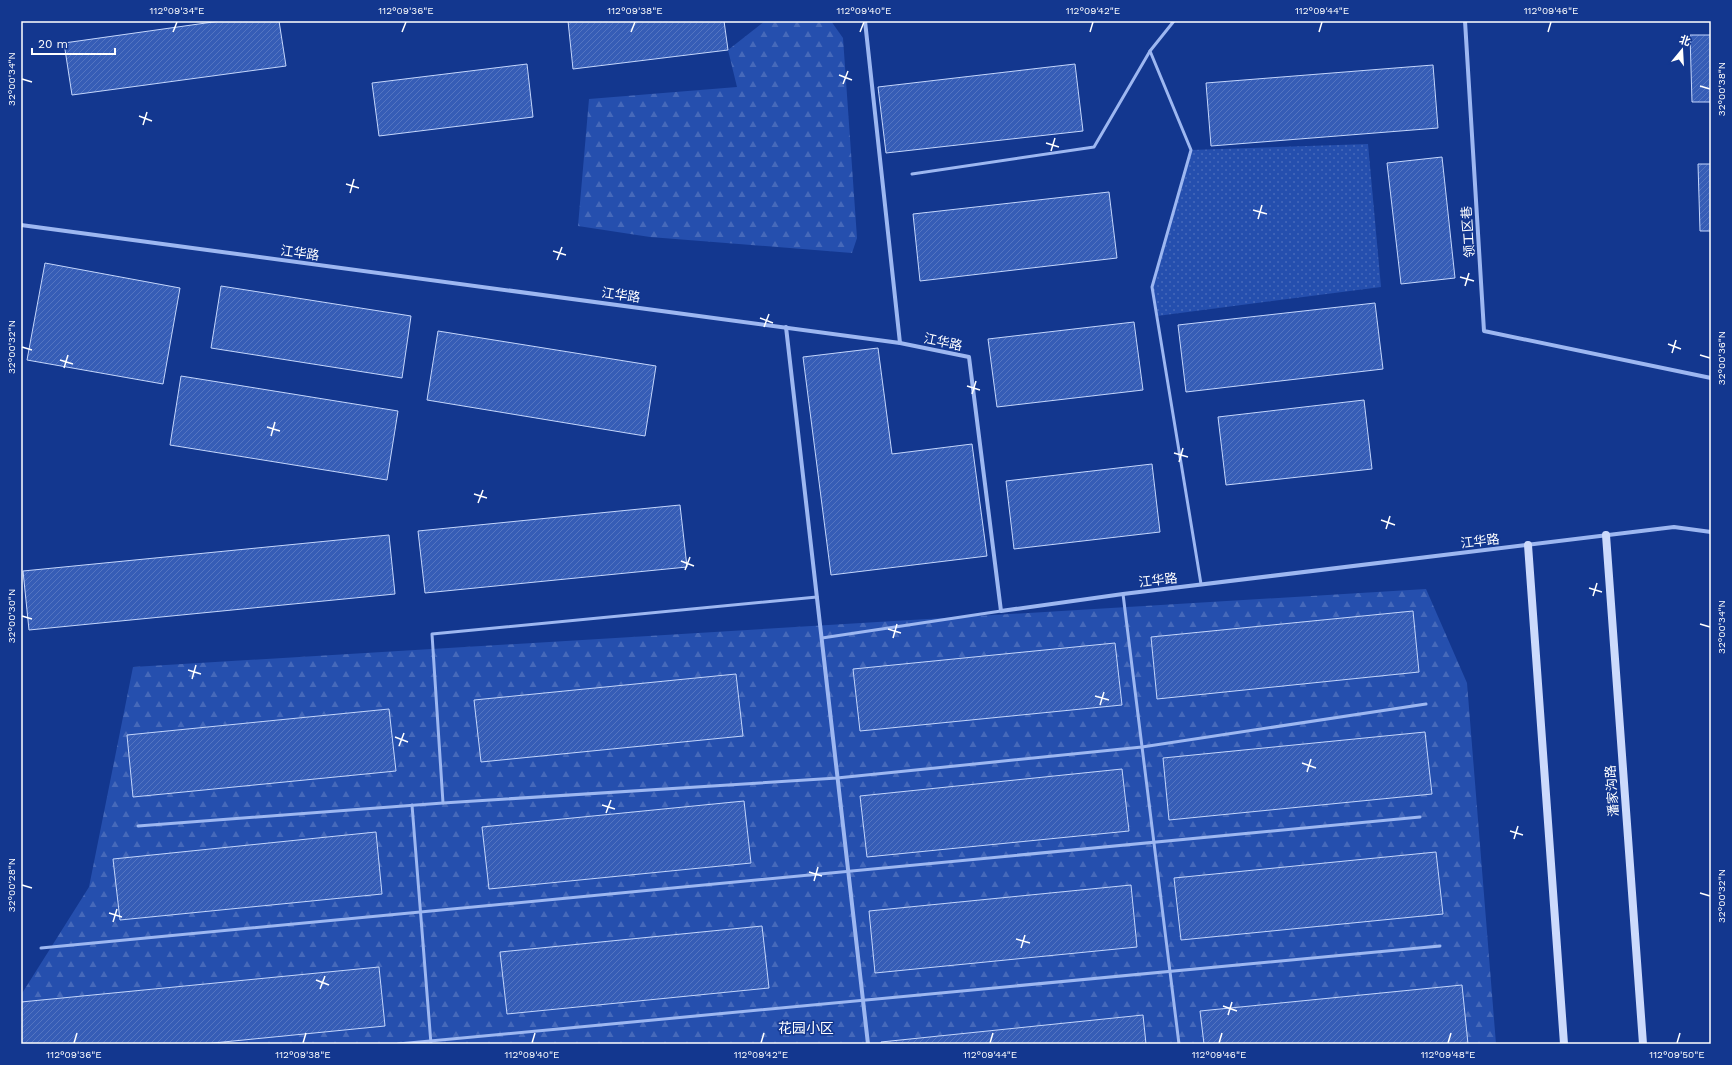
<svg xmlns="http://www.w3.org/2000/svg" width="1732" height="1065" font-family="'Work Sans','Noto Sans SC',sans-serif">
<defs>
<pattern id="forest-firs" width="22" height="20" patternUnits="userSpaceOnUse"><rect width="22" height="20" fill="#254fae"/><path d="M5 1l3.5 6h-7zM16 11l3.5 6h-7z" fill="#4669ba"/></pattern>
<pattern id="park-dots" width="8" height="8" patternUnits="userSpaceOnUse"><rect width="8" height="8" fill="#254fae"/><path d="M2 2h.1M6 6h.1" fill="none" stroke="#4669ba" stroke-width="1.8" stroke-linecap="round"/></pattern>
<pattern id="building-hatch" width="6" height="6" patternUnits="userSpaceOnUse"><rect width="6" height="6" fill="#365db6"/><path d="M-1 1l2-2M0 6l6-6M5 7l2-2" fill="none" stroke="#5475c1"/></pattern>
</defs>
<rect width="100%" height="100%" fill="#13378f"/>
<!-- forest -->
<g fill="url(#forest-firs)">
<path d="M765 21H831L843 38 857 238 852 253 650 237 578 226 589 99 737 87 728 50Z"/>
<path d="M1426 589 1467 683 1496 1044H21V995L89 887 133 667Z"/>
</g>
<!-- park -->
<path fill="url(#park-dots)" d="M1368 144 1381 287 1157 316 1152 287 1191 150Z"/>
<!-- building -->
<g fill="url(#building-hatch)" stroke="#c4d6fc">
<path d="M220 21H279L286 66 72 95 64 43Z"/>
<path d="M568 21H724L728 50 573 69Z"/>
<path d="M1690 35H1711V102H1692Z"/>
<path d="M527 64 533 117 379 136 372 83Z"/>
<path d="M1075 64 1083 131 886 153 878 87Z"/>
<path d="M1433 65 1438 128 1211 146 1206 83Z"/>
<path d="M1442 157 1455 278 1401 284 1387 163Z"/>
<path d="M1698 164H1711V231H1700Z"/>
<path d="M1109 192 1117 258 920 281 913 214Z"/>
<path d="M45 263 180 288 163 384 27 360Z"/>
<path d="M221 286 411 316 402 378 211 348Z"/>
<path d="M1375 303 1383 369 1186 392 1178 325Z"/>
<path d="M1134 322 1143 390 997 407 988 339Z"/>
<path d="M438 331 656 366 645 436 427 400Z"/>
<path d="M878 348 892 454 972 444 987 556 831 575 803 357Z"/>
<path d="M181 376 398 411 387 480 170 445Z"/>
<path d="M1364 400 1372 469 1226 485 1218 417Z"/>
<path d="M1152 464 1160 532 1014 549 1006 481Z"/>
<path d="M680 505 687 567 425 593 418 531Z"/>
<path d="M389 535 395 594 29 630 23 571Z"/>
<path d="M1413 611 1419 672 1157 699 1151 637Z"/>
<path d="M1115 643 1122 705 860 731 853 669Z"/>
<path d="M736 674 743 736 481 762 474 700Z"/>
<path d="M389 709 396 771 133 797 127 735Z"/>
<path d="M1425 732 1432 794 1169 820 1163 758Z"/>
<path d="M1122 769 1129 831 867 857 860 796Z"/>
<path d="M744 801 751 863 489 889 482 827Z"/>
<path d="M376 832 382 894 120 920 113 859Z"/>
<path d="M1436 852 1443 914 1181 940 1174 878Z"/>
<path d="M1131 885 1137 947 875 973 869 911Z"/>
<path d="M762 926 769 988 507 1014 500 952Z"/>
<path d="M379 967 385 1026 203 1044H21V1002Z"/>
<path d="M1462 985 1468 1044H1204L1200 1011Z"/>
<path d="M1143 1015 1146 1044H881V1042Z"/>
</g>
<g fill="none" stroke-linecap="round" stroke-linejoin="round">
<!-- lane -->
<g stroke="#9db7f1" stroke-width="3">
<path d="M1174 21 1150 51 1191 150 1152 287 1201 584"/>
<path d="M912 174 1094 147 1150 51"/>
<path d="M1123 594 1179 1044"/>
<path d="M822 638 1001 611"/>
<path d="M443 803 432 634 817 597"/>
<path d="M412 805 431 1044"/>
<path d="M138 826 443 803 837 778 1142 747 1426 704"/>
<path d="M41 948 1420 817"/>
<path d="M398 1044 1440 946"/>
</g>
<!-- street -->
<g stroke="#9db7f1" stroke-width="4">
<path d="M865 21 900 343"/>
<path d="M1465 21 1484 331 1711 378"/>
<path d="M21 225 900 343 969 357 1001 611 1123 594 1674 527 1711 532"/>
<path d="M786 327 868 1044"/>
</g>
<!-- secondary -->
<g stroke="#ccdafc" stroke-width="8">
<path d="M1606 535 1643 1044"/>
<path d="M1528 545 1564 1044"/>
</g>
</g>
<!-- ticks -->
<path fill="none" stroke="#fff" stroke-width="1.5" d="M173 32 177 22M402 32 406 22M631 32 635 22M860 32 864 22M1090 32 1093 22M1319 32 1322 22M1548 32 1551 22M839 75 852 80M22 79 32 82M843 84 848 71M1700 86 1710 89M139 116 152 121M143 125 147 112M1046 143 1059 147M1051 151 1055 138M346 184 359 188M350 193 354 179M1253 210 1267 214M1258 219 1262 205M553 251 566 255M557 260 562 247M1460 277 1474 281M1465 286 1469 273M760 318 773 323M764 327 769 314M1668 344 1681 349M22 347 32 350M1672 353 1676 340M1700 355 1710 358M60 360 73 364M64 368 68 355M967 386 980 390M972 394 976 381M267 427 280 431M271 436 275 422M1174 453 1188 457M1179 462 1183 448M474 494 487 498M478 503 483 490M1381 520 1395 525M1386 529 1390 516M681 561 694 566M685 570 690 557M1589 588 1602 592M1593 596 1597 583M22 616 32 619M1700 624 1710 627M888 629 901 633M893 638 897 624M188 670 201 674M192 679 196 665M1095 696 1109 700M1100 705 1104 692M395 737 408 742M399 746 404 733M1302 763 1316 768M1307 772 1311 759M602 805 615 809M606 813 611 800M1510 831 1523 835M1514 839 1518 826M809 872 822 876M814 881 818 867M22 885 32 888M1700 893 1710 896M109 913 122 917M113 922 117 909M1016 939 1030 943M1021 948 1025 935M316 980 329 985M320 989 325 976M1223 1006 1237 1011M1228 1015 1232 1002M74 1043 77 1033M303 1043 306 1033M532 1043 535 1033M761 1043 764 1033M990 1043 993 1033M1219 1043 1222 1033M1448 1043 1451 1033M1677 1043 1680 1033"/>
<g text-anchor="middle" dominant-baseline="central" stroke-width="3" stroke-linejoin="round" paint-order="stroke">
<!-- street labels -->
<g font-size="13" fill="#fff" stroke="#13378f">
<text transform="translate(1468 232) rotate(-94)">领工区巷</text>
<text transform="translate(300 253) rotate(8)">江华路</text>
<text transform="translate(621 295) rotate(8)">江华路</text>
<text transform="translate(943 342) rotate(12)">江华路</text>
<text transform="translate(1480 541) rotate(-7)">江华路</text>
<text transform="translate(1158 580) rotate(-7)">江华路</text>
<text transform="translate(1612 791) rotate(-94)">潘家沟路</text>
</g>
<!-- neighbourhood labels -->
<g font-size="14" fill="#fff" stroke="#13378f">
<text x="806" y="1028">花园小区</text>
</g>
</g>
<!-- border -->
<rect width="1732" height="1065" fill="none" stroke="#13378f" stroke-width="44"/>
<!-- north arrow -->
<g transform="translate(1682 50) rotate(18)" stroke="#13378f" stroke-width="3" paint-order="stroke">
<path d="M0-3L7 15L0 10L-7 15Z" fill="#ffffff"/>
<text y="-6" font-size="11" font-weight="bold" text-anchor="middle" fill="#ffffff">北</text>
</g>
<!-- scale -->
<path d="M32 48v6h83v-6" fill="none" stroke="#ffffff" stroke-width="2"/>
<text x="38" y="48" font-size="12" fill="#ffffff" stroke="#13378f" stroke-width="3" paint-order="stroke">20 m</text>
<rect x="22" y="22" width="1688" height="1021" fill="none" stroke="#fff" stroke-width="1.5"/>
<g font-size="10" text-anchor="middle" fill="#fff">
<text x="177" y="14">112°09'34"E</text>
<text x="406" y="14">112°09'36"E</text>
<text x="635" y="14">112°09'38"E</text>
<text x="864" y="14">112°09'40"E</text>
<text x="1093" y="14">112°09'42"E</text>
<text x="1322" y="14">112°09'44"E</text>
<text x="1551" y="14">112°09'46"E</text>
<text transform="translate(11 79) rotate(-90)" y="4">32°00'34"N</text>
<text transform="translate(1721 89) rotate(-90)" y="4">32°00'38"N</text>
<text transform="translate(11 347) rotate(-90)" y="4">32°00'32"N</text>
<text transform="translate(1721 358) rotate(-90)" y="4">32°00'36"N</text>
<text transform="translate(11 616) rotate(-90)" y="4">32°00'30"N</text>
<text transform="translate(1721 627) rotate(-90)" y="4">32°00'34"N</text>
<text transform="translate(11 885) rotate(-90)" y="4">32°00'28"N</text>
<text transform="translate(1721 896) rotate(-90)" y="4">32°00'32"N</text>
<text x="74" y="1058">112°09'36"E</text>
<text x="303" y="1058">112°09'38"E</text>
<text x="532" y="1058">112°09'40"E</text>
<text x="761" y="1058">112°09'42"E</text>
<text x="990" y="1058">112°09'44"E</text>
<text x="1219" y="1058">112°09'46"E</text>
<text x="1448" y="1058">112°09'48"E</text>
<text x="1677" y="1058">112°09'50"E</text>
</g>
</svg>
